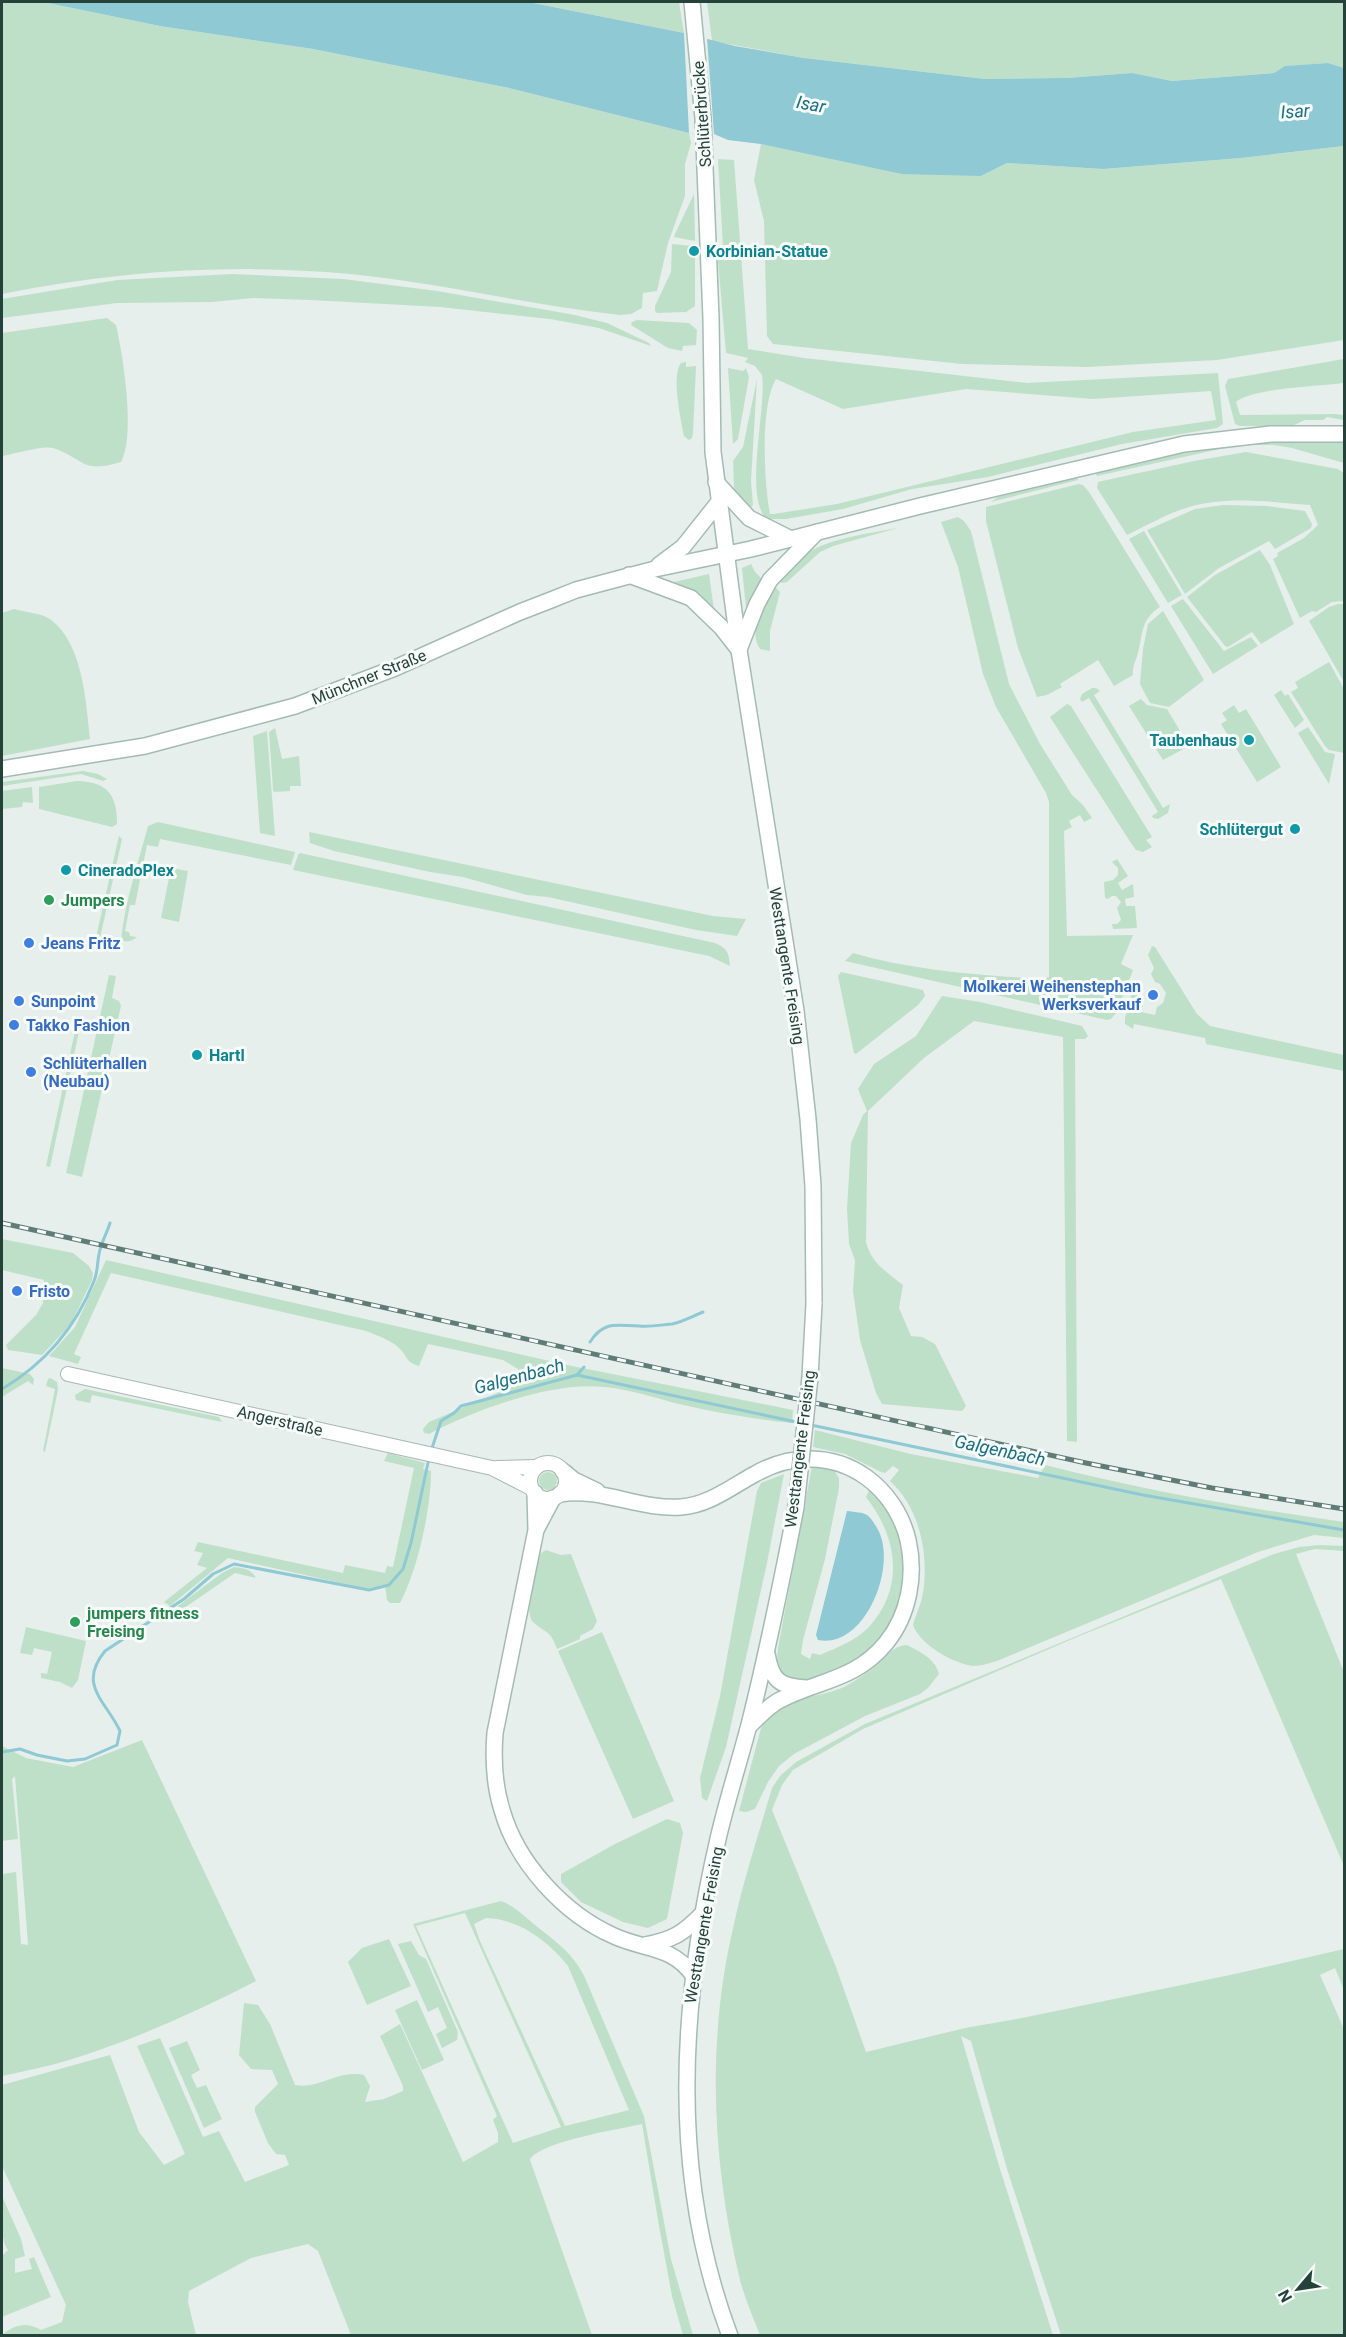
<svg xmlns="http://www.w3.org/2000/svg" width="1346" height="2337" font-family="Roboto,sans-serif">
<rect width="100%" height="100%" fill="#e6efeb"/>
<!-- green -->
<g fill="#bfe0c8" fill-rule="evenodd">
<path d="M2 2H43L160 26 313 49 509 88 689 133 691 143 685 164V196L668 243 657 291 643 293 642 308 631 314 620 315C529 305 441 283 350 274 234 263 116 271 2 294Z"/>
<path d="M528 2H679L684 33Z"/>
<path d="M707 2H1344V68L1328 63 1286 66 1274 73 1172 81 1132 73 1067 78 985 79 804 58 712 41Z"/>
<path d="M761 144 818 155 981 176 1007 163 1103 169 1241 158 1344 146V340L1217 360 1087 367 962 364 773 344 767 336 764 221 754 180Z"/>
<path d="M718 159 734 160 748 349 804 358 1027 383 1218 373 1223 424 1217 428 1122 444 988 477 912 489 843 509 786 519H767C743 498 767 407 762 375L755 366 745 362 748 358 726 353 717 249 723 248ZM776 379 843 409 966 389 1093 399 1211 391 1216 420 1133 432 837 504 774 514H770C764 483 760 405 776 379Z"/>
<path d="M694 194 695 241 674 237 675 234Z"/>
<path d="M672 244 692 246 695 256V306L686 312 657 313 655 311V306L671 272Z"/>
<path d="M233 274 343 279 437 291 575 315 607 323 649 343 651 346 599 328 550 319 440 307 311 300 253 298 212 302 117 303 2 318V299L117 280Z"/>
<path d="M107 318 116 325C123 355 136 436 121 462 81 474 85 459 53 448 44 445 13 454 2 456V333Z"/>
<path d="M637 320 689 323 697 330 696 345 683 346 682 351 668 348 631 325 632 322Z"/>
<path d="M1344 359V383C1321 386 1252 388 1236 402L1240 415 1335 414 1344 415V420L1327 417 1323 420H1305L1292 426H1240L1235 424 1225 386 1228 379Z"/>
<path d="M686 362V367L696 366 693 433 692 438 689 440 684 436C681 421 671 375 681 363Z"/>
<path d="M728 368 743 371 746 368 749 377 738 439 733 444Z"/>
<path d="M757 379 751 481 753 505 750 508 737 496 734 488 733 461 743 447Z"/>
<path d="M1258 442H1344V463L1292 448 1273 445H1247L1220 449 1097 476 1095 472 1160 457Z"/>
<path d="M1246 452 1338 469 1344 473V601L1332 602 1316 612 1312 611 1300 618 1273 559 1278 556 1277 553 1304 538 1318 525 1310 505C1269 502 1225 495 1186 508 1166 514 1146 526 1127 535L1097 488 1098 482 1102 481 1194 461Z"/>
<path d="M1076 476 1078 480 991 502 998 497Z"/>
<path d="M1079 484 1083 485 1089 492 1160 607C1141 619 1143 633 1138 653 1136 661 1132 666 1133 675L1114 686 1098 660 1060 684 1062 687 1047 695 1037 697 1018 648 986 521V507Z"/>
<path d="M1223 505 1267 506 1305 511 1312 524 1311 528 1275 549 1269 541 1219 568 1185 594 1147 530 1195 509Z"/>
<path d="M958 517 964 521 971 531 1009 684 1040 744 1072 795 1083 805 1092 818 1084 822 1080 815 1069 821 1072 827 1064 831 1067 936 1133 935 1121 964 1133 970 1116 1013 1111 1019 1107 1020 845 961 853 953C915 971 980 975 1043 979L1049 977V802L1046 793 996 707 983 674 958 567 941 522Z"/>
<path d="M898 528 833 546 820 552 787 582 782 583 776 580C784 572 791 563 800 557 828 538 866 534 898 528Z"/>
<path d="M1144 531 1182 595 1168 603 1129 539Z"/>
<path d="M1260 550 1270 565 1294 624 1261 644 1252 632 1228 647 1225 646 1187 597 1215 575Z"/>
<path d="M751 564 755 572 763 580 747 618 742 568Z"/>
<path d="M709 574 714 610 671 584 674 582Z"/>
<path d="M774 586 780 592 770 631V651L760 649C747 630 765 603 774 586Z"/>
<path d="M1183 599 1224 651 1251 637 1258 646 1213 674 1171 606Z"/>
<path d="M1338 604H1344V682L1309 621 1329 607Z"/>
<path d="M14 609C24 612 41 613 50 619 83 643 86 702 90 739L2 756V613Z"/>
<path d="M1163 611 1204 680 1169 707 1150 703 1140 684 1143 649 1148 624Z"/>
<path d="M1329 662 1344 689V753L1329 750 1325 746 1291 692 1298 688 1295 682Z"/>
<path d="M1092 688H1096L1100 691 1094 695 1163 808 1170 804 1168 813 1158 819 1153 818 1152 816 1158 812 1089 698 1082 702 1080 699 1082 694Z"/>
<path d="M1281 690 1285 696 1288 694 1304 720 1295 728 1274 695Z"/>
<path d="M1141 699 1147 705 1167 709 1189 746 1163 760 1129 706Z"/>
<path d="M1067 704 1071 706 1152 837 1146 840 1152 847 1143 852 1136 850 1129 840 1050 717Z"/>
<path d="M1234 705 1239 713 1246 709 1281 767 1257 782 1221 724 1227 720 1222 713Z"/>
<path d="M1308 727 1325 752 1335 754 1329 784 1298 733Z"/>
<path d="M275 728 282 759 299 756 301 786H290V791L274 792 273 790 269 732Z"/>
<path d="M267 731 275 836 260 833 253 736Z"/>
<path d="M83 771 98 774 107 779 103 781 81 774 2 786V782Z"/>
<path d="M77 781C108 782 117 795 117 824L112 827 39 809V787Z"/>
<path d="M32 787 33 803 23 802 22 807 2 809V791Z"/>
<path d="M158 822 295 852 291 865 160 839 158 847 147 845 135 905H130L125 931 129 932 130 936 137 937C131 942 127 942 121 940 125 901 138 864 148 826Z"/>
<path d="M309 832 713 916 746 919 737 936 696 930 548 897 527 895 463 877 430 872 334 851 310 843Z"/>
<path d="M119 836 122 839 98 947 94 946Z"/>
<path d="M300 853 715 943C727 948 729 953 730 966L709 956 293 870 298 855Z"/>
<path d="M1117 859 1128 876 1118 883 1122 890 1133 884 1134 897 1125 899 1126 906H1135L1137 928 1113 929 1112 924H1117L1121 920 1117 908 1121 902 1116 896H1112L1108 899 1105 898 1104 882 1113 880 1118 875V868L1112 862Z"/>
<path d="M171 868 188 871 179 922 161 918Z"/>
<path d="M1152 946 1155 947 1197 1014 1210 1026 1344 1055V1071L1206 1044 1205 1038 1134 1024 1133 1029 1125 1024V1018L1134 986 1140 990 1139 997 1143 1004 1141 1012 1155 1015 1157 1007 1163 1003 1166 993 1160 984 1155 982 1151 974 1154 968 1148 955Z"/>
<path d="M841 972 923 990 925 996 918 1005 856 1054 854 1053 838 976Z"/>
<path d="M109 975 116 976 112 998 119 1001 121 1006 82 1177 66 1173Z"/>
<path d="M942 996 980 1002 1082 1026 1088 1036 1085 1039H1075L1077 1442 1067 1441 1063 1037 974 1021 924 1058 868 1111 866 1242C871 1263 887 1272 903 1285L899 1308 911 1336 922 1337 935 1344 966 1406 962 1411 882 1404 876 1393 860 1340 853 1291 855 1260 849 1244 847 1209 851 1143 863 1115 867 1111 858 1089 874 1064 916 1036Z"/>
<path d="M77 1022H81L50 1167 46 1166Z"/>
<path d="M2 1239 73 1253 89 1266 93 1273 92 1280 71 1324 42 1355 8 1350 6 1345 36 1315 43 1303 44 1280 2 1270Z"/>
<path d="M106 1260 567 1365 793 1410 792 1423C754 1419 717 1413 679 1404 655 1398 629 1389 604 1387 552 1381 475 1410 429 1434L424 1433 423 1429 429 1422 518 1384 521 1378 518 1369 503 1360 428 1344 419 1366C406 1362 409 1359 401 1350 392 1340 378 1336 366 1331L111 1273 74 1354 81 1357 78 1364 49 1356 75 1327Z"/>
<path d="M2 1368 30 1374 34 1379 33 1385 28 1381 2 1397Z"/>
<path d="M50 1378 57 1382 58 1390 45 1452 43 1451 55 1389 46 1386 48 1379Z"/>
<path d="M85 1389 219 1417 222 1422 92 1395 90 1403 76 1400 75 1395Z"/>
<path d="M815 1430 911 1454 1038 1478 1045 1465C1144 1490 1244 1508 1344 1522V1538L1314 1535 1258 1552 997 1661C989 1663 982 1666 974 1666 954 1664 920 1645 913 1625 915 1616 920 1607 922 1598 930 1559 921 1509 890 1481L899 1470 893 1466 885 1473 881 1472 845 1454 813 1447Z"/>
<path d="M388 1453 425 1463 423 1469 431 1471C431 1509 418 1569 400 1603H390L387 1600 385 1585 368 1589 228 1558 170 1606 164 1602 207 1568 197 1565 203 1553 194 1551 198 1542 343 1573 345 1565 385 1573 387 1566 393 1567 414 1468 384 1461Z"/>
<path d="M812 1466 833 1469 839 1478V1488L825 1559 803 1640 801 1654 810 1659 812 1653 820 1655C836 1648 855 1641 868 1628 906 1587 897 1537 866 1497L870 1488C884 1504 898 1520 904 1542 908 1556 906 1569 904 1583 897 1628 871 1656 829 1673 813 1680 797 1686 782 1673L777 1658 778 1648Z"/>
<circle cx="548" cy="1481" r="9"/>
<path d="M784 1474 767 1563 726 1747 707 1801 702 1798 700 1778 720 1696 757 1491 761 1483Z"/>
<path d="M1320 1545 1344 1546V1551L1315 1549 1296 1554 1344 1672V1866L1221 1579 1077 1637 863 1729 793 1770 782 1785 772 1810 836 1967 866 2052 965 2028 1022 2018 1230 1975 1344 1949V1990L1335 1968 1320 1975 1344 2029V2335H1061L1007 2169 971 2041 961 2036 1000 2169 1053 2335H760C753 2317 745 2299 740 2280 712 2163 706 2041 734 1924 744 1878 759 1833 772 1788L780 1776 796 1762 865 1724 1274 1554 1299 1547Z"/>
<path d="M546 1550 561 1555 571 1554 597 1621 593 1629 580 1636V1639L557 1649C550 1629 546 1634 533 1622 523 1612 536 1566 541 1553Z"/>
<path d="M234 1567C244 1568 251 1569 256 1578L235 1573 177 1613 178 1606 222 1573Z"/>
<path d="M26 1627 86 1641 78 1680 72 1688 60 1682 41 1678V1673L47 1674 52 1652 34 1648 32 1655 20 1653Z"/>
<path d="M602 1632 674 1801 633 1819 558 1651Z"/>
<path d="M907 1645C920 1652 935 1658 939 1674L928 1688 920 1694 865 1716 794 1754 779 1766 768 1782 755 1809 746 1812 739 1811 761 1728C780 1693 816 1701 846 1686 856 1680 868 1673 877 1665 887 1656 892 1646 907 1645Z"/>
<path d="M142 1740 256 1981C196 2012 134 2040 69 2060 47 2067 24 2071 2 2076L3 1874 16 1872 21 1944 28 1945 15 1776 12 1779 18 1839 2 1841V1746L26 1758 73 1767Z"/>
<path d="M667 1819 680 1823 683 1833 667 1919 648 1928 623 1922 581 1902 561 1882V1874L615 1844Z"/>
<path d="M501 1901C517 1907 527 1919 540 1929 559 1944 574 1955 585 1978L644 2116 671 2259 693 2335H683L672 2296 659 2226 642 2124C620 2129 538 2142 530 2160L592 2335H351L318 2251 308 2244 251 2258 189 2291 188 2302 196 2335H2C14 2325 26 2321 41 2330L62 2322 66 2305 2 2166V2085L110 2055 139 2132 164 2165 185 2154 137 2046 160 2038 203 2137 219 2131 245 2182 289 2165 285 2155 276 2154 268 2143 255 2112V2107L278 2084 272 2070 251 2069 239 2055 244 2003 258 2005 270 2024 295 2085C318 2090 338 2069 364 2075L370 2086 365 2102 384 2099 403 2091V2086L380 2036 400 2024 463 2162 498 2142V2133L493 2120 497 2116 413 1924ZM465 1913 561 2127 513 2143 416 1926ZM486 1918C519 1919 548 1941 568 1966L629 2110 565 2126 480 1941 474 1924Z"/>
<path d="M389 1939 411 1986 367 2005 348 1962 362 1948Z"/>
<path d="M411 1941 419 1955 426 1959 458 2032 457 2040 442 2048 436 2034 447 2028 438 2007 428 2012 398 1944Z"/>
<path d="M417 2000 444 2060 422 2070 395 2010Z"/>
<path d="M187 2041 200 2070 191 2075 197 2088 206 2085 222 2119 204 2128 169 2048Z"/>
<path d="M2 2196 21 2239 25 2256 15 2259V2273L32 2269 29 2259 34 2257 51 2297 2 2317V2274H3L2 2256 8 2250C0 2240 1 2211 2 2196Z"/>
</g>
<!-- water -->
<g fill="#8ec9d4">
<path d="M43 2H528L684 33 735 46 804 58 985 79 1067 78 1132 73 1172 81 1274 73 1285 66 1328 63 1344 68V146L1241 158 1103 169 1007 163 981 176 902 174 761 144 728 140 714 134 689 133 509 88 313 49 160 26Z"/>
<path d="M847 1511C853 1512 860 1512 865 1514 871 1517 874 1523 877 1528 899 1564 865 1650 818 1640L816 1635Z"/>
</g>
<!-- pier -->
<path fill="#e6efeb" d="M684 33 707 38 714 134 689 133Z"/>
<g fill="none" stroke-linecap="round" stroke-linejoin="round">
<!-- stream -->
<g stroke="#8ec9d4" stroke-width="3">
<path d="M590 1342C604 1320 617 1326 639 1326 650 1327 661 1325 672 1324 682 1322 693 1316 703 1312"/>
<path d="M577 1375 584 1367"/>
<path d="M2 1389C44 1364 76 1327 94 1281 98 1272 97 1263 99 1254 101 1243 107 1233 110 1223"/>
<path d="M811 1425 1143 1495 1344 1530"/>
<path d="M431 1451 441 1421 454 1413 461 1406 577 1375 801 1423"/>
<path d="M2 1752 20 1749 37 1755 67 1761 85 1759 117 1745 120 1731C106 1701 77 1685 105 1651L184 1599 213 1574 234 1564 369 1590 389 1585 403 1569 411 1543 429 1458"/>
</g>
<defs>
<g id="tertiary">
<path d="M68 1374 492 1468 531 1488"/>
<circle cx="548" cy="1481" r="18"/>
<path d="M497 1468 536 1467"/>
</g>
<g id="secondary">
<path d="M692 2 703 118 711 318 713 452 739 650 796 1011 808 1119 813 1186 814 1304"/>
<path d="M716 482 749 518 789 538"/>
<path d="M659 565 683 547 718 503"/>
<path d="M629 575 691 598 721 627 739 650"/>
<path d="M740 647 757 604 770 580 817 532"/>
<path d="M2 769 145 746 295 706 395 668 520 612 551 600 576 590 655 569 751 549 920 506 1184 444 1271 434H1344"/>
<path d="M563 1471 574 1480 597 1491"/>
<path d="M535 1493 536 1530 495 1733C493 1759 494 1785 502 1810 517 1863 564 1914 614 1936 644 1950 671 1945 693 1975"/>
<path d="M560 1494C601 1487 640 1510 681 1507 709 1505 731 1487 755 1474 790 1454 832 1453 866 1477 887 1492 902 1515 908 1540 916 1575 909 1615 886 1643 856 1680 819 1680 780 1700 768 1706 759 1717 749 1726"/>
<path d="M537 1528 553 1498"/>
<path d="M767 1654C772 1681 779 1686 806 1688"/>
<path d="M645 1945C673 1940 684 1933 703 1913"/>
<path d="M730 2336C669 2174 680 2004 718 1839 727 1800 739 1763 749 1725 767 1653 782 1580 796 1507"/>
</g>
</defs>
<!-- tertiary casing -->
<use href="#tertiary" stroke="#a8b8b2" stroke-width="16"/>
<!-- secondary casing -->
<use href="#secondary" stroke="#a4bbb3" stroke-width="18"/>
<!-- tertiary -->
<use href="#tertiary" stroke="#fff" stroke-width="14"/>
<!-- secondary -->
<use href="#secondary" stroke="#fff" stroke-width="15"/>
<defs>
<path id="rail" d="M2 1223 1086 1463 1212 1488 1344 1509"/>
</defs>
<!-- rail casing -->
<use href="#rail" stroke="#5f7d75" stroke-width="5"/>
<!-- rail -->
<use href="#rail" stroke="#f7fbf9" stroke-width="3" stroke-dasharray="9" stroke-linecap="butt"/>
<defs>
<path id="secondary-bridge" d="M796 1507 810 1377 814 1304"/>
</defs>
<!-- secondary-bridge casing -->
<use href="#secondary-bridge" stroke="#a4bbb3" stroke-width="18" stroke-linecap="butt"/>
<!-- secondary-bridge -->
<use href="#secondary-bridge" stroke="#fff" stroke-width="15"/>
</g>
<!-- markers -->
<g fill="#0f9aa8" stroke="#f7fbf9" stroke-width="2">
<circle cx="694" cy="251" r="6"/>
<circle cx="1249" cy="740" r="6"/>
<circle cx="1295" cy="829" r="6"/>
<circle cx="66" cy="870" r="6"/>
<circle cx="197" cy="1055" r="6"/>
</g>
<g fill="#2e9e5b" stroke="#f7fbf9" stroke-width="2">
<circle cx="49" cy="900" r="6"/>
<circle cx="75" cy="1622" r="6"/>
</g>
<g fill="#3f7fe0" stroke="#f7fbf9" stroke-width="2">
<circle cx="29" cy="943" r="6"/>
<circle cx="1153" cy="995" r="6"/>
<circle cx="19" cy="1001" r="6"/>
<circle cx="14" cy="1025" r="6"/>
<circle cx="31" cy="1072" r="6"/>
<circle cx="17" cy="1291" r="6"/>
</g>
<g text-anchor="middle" dominant-baseline="central" stroke-width="6" stroke-linejoin="round" paint-order="stroke">
<!-- street labels -->
<g font-size="16" fill="#24423a" stroke="#f7fbf9">
<text transform="translate(702 114) rotate(-94)">Schlüterbrücke</text>
<text transform="translate(369 677) rotate(-22)">Münchner Straße</text>
<text transform="translate(787 966) rotate(81)">Westtangente Freising</text>
<text transform="translate(280 1421) rotate(13)">Angerstraße</text>
<text transform="translate(800 1449) rotate(-83)">Westtangente Freising</text>
<text transform="translate(704 1925) rotate(-80)">Westtangente Freising</text>
</g>
<!-- culture labels -->
<g font-size="16" font-weight="bold" fill="#0d838f" stroke="#f7fbf9" text-anchor="start">
<text x="706" y="251">Korbinian-Statue</text>
<text x="1237" y="740" text-anchor="end">Taubenhaus</text>
<text x="1283" y="829" text-anchor="end">Schlütergut</text>
<text x="78" y="870">CineradoPlex</text>
<text x="209" y="1055">Hartl</text>
</g>
<!-- leisure labels -->
<g font-size="16" font-weight="bold" fill="#27864d" stroke="#f7fbf9" text-anchor="start">
<text x="61" y="900">Jumpers</text>
<text x="87" y="1613">jumpers fitness<tspan x="87" dy="18">Freising</tspan></text>
</g>
<!-- shop labels -->
<g font-size="16" font-weight="bold" fill="#366cbe" stroke="#f7fbf9" text-anchor="start">
<text x="41" y="943">Jeans Fritz</text>
<text x="1141" y="986" text-anchor="end">Molkerei Weihenstephan<tspan x="1141" dy="18">Werksverkauf</tspan></text>
<text x="31" y="1001">Sunpoint</text>
<text x="26" y="1025">Takko Fashion</text>
<text x="43" y="1063">Schlüterhallen<tspan x="43" dy="18">(Neubau)</tspan></text>
<text x="29" y="1291">Fristo</text>
</g>
<!-- water labels -->
<g font-size="18" font-style="italic" fill="#1c6f80" stroke="#f7fbf9">
<text transform="translate(811 104) rotate(10)">Isar</text>
<text transform="translate(1295 111) rotate(-4)">Isar</text>
<text transform="translate(519 1376) rotate(-15)">Galgenbach</text>
<text transform="translate(1000 1450) rotate(12)">Galgenbach</text>
</g>
</g>
<!-- border -->
<rect width="1346" height="2337" fill="none" stroke="#24423a" stroke-width="6"/>
<!-- north arrow -->
<g transform="translate(1298 2289) rotate(241)" stroke="#f7fbf9" stroke-width="4.5" paint-order="stroke">
<path d="M0-4.5L10 22L0 15L-10 22Z" fill="#24423a"/>
<text y="-9" font-size="16" font-weight="bold" text-anchor="middle" fill="#24423a">N</text>
</g>
</svg>
